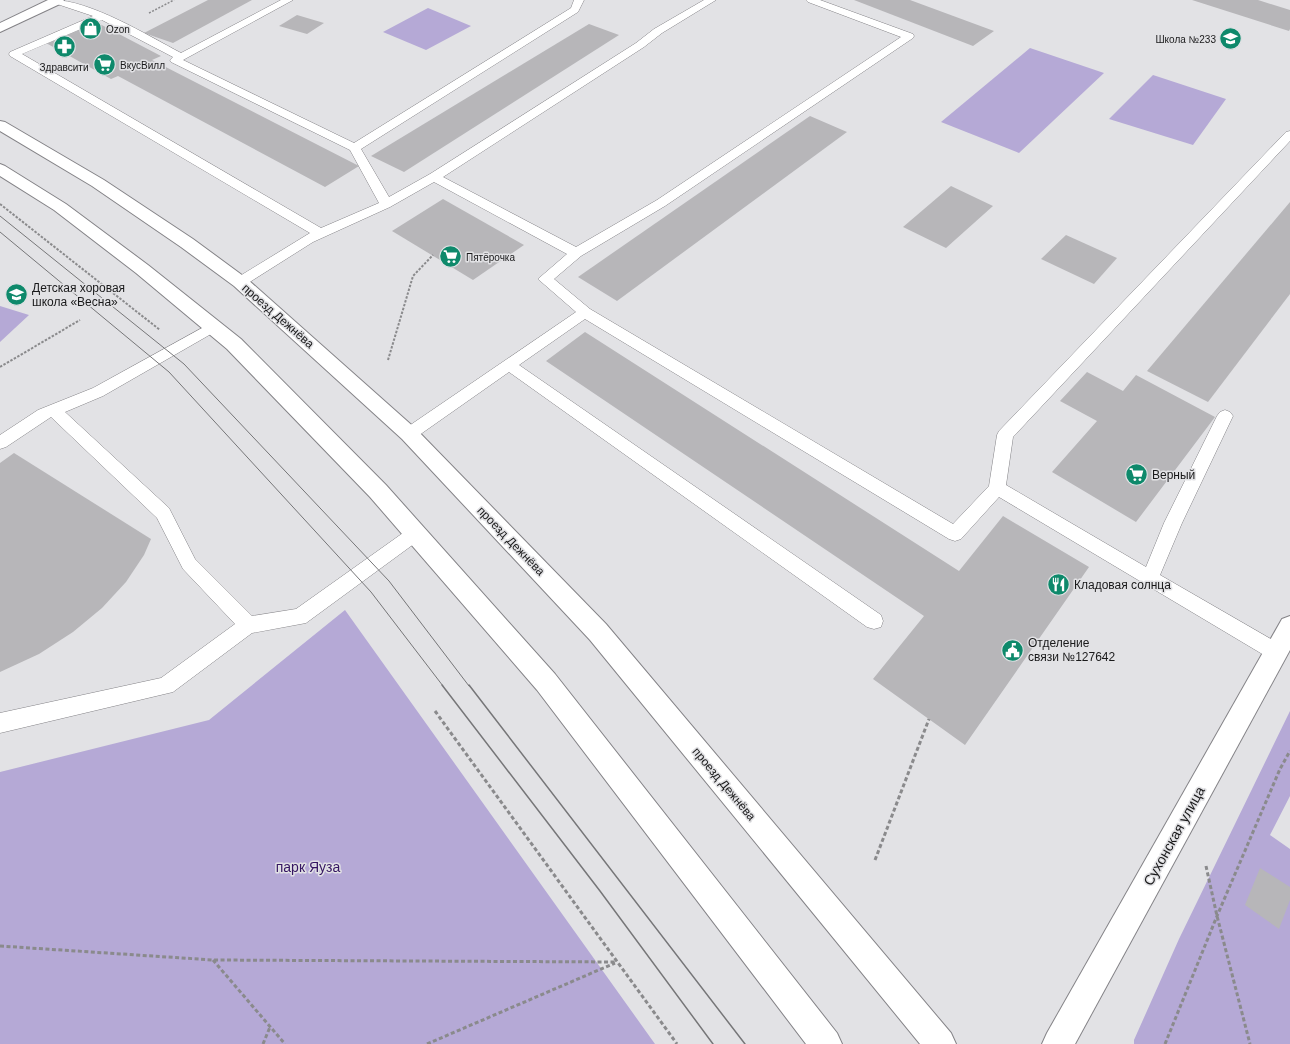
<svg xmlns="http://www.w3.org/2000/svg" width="1290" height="1044" font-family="Helvetica,sans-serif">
<rect width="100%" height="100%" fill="#e2e2e5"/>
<!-- green -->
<g fill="#b5a9d6">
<path d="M428 8 471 26 426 50 383 32Z"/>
<path d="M1030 48 1104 73 1019 153 941 122Z"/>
<path d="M1153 75 1226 99 1193 145 1109 119Z"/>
<path d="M0 306 29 315 0 342Z"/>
<path d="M345 610 655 1044H0V772L209 720Z"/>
<path d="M1290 711V796L1270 835 1290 849V1044H1134V1040L1179 939Z"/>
</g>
<!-- building -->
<g fill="#b7b6b9">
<path d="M208 0H252L173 43 144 33Z"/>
<path d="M854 0H910L994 31 973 46Z"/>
<path d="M1192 0H1258L1290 10V29L1289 31Z"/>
<path d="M297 15 324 23 307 34 279 26Z"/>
<path d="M96 22 161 56 152 60 359 166 325 187 118 76 111 79 46 43Z"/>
<path d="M589 24 619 35 404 172 371 156Z"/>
<path d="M810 116 847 132 617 301 578 277Z"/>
<path d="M951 186 993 206 946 248 903 227Z"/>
<path d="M443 199 524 245 473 280 392 231Z"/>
<path d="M1290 202V294L1208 402 1147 371Z"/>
<path d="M1066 235 1117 258 1094 284 1041 259Z"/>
<path d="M585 332 959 571 1003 516 1089 567 965 745 873 679 924 616 546 361Z"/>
<path d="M1087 372 1123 391 1136 375 1215 417 1136 522 1052 472 1097 421 1060 401Z"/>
<path d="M14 453 151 539 144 555 126 582 102 608 73 632 39 654 0 672V463Z"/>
<path d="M1260 868 1290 887V900L1279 929 1245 905Z"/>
</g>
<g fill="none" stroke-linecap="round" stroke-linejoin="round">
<defs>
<g id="lane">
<path d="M53 0C90 0 147 35 181 53L281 0H293L183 60 354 143 571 8 574 0H584L578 12 361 149 389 197 430 174 636 43 654 29 704 0H716L662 33 644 47 443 177 576 247 657 200 901 37 808 2 806 0H820L913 34 914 36 913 38 665 206 581 256 554 279 590 309 953 524 989 486 997 435 999 431 1286 132 1290 131V141L1013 437 1006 485 1146 567 1164 523 1217 416 1220 412 1225 410 1230 412 1233 416 1182 523 1160 575 1283 646 1285 652 1283 658 1276 661 1269 658 999 497 961 539 955 541 949 539 585 319 519 365 881 615 883 621 881 627 874 629 867 627 509 372 415 438 409 440 403 438 401 434 403 430 576 312 538 279 567 254 434 182 390 207 313 242 245 285 240 286 235 285 233 282 235 279 310 233 10 56 9 54 10 52 93 16 54 3ZM102 20 173 57 170 60 171 62 350 150 379 203 321 228 22 54Z"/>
<path d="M213 322 218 324 220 327 218 330 103 396 65 412 169 508 195 559 252 616 296 609 410 528 416 526 422 528 425 533 422 538 306 623 252 633 173 692 0 733V713L161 678 235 624 183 569 157 518 51 417 6 447 0 449V435L38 410 93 388Z"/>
</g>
<g id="secondary">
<path d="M48 0H64L62 3 0 32V23Z"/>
<path d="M0 121 5 122 104 180 193 239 246 278 416 429 606 624 951 1033 956 1044H920L590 640 402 439 234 286 181 247 92 186 0 131Z"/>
<path d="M0 164 5 166 66 204 148 265 241 339 386 485 555 674 837 1033 842 1044H806L537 690 370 497 227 349 136 273 54 210 0 176Z"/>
<path d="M1290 616V650L1075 1044H1042L1047 1033 1282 619Z"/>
</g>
</defs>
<!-- lane casing -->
<use href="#lane" stroke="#848387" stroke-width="1"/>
<!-- secondary casing -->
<use href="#secondary" stroke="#848387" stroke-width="2"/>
<!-- path-far2 -->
<path stroke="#8a8a8c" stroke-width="1.5" stroke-dasharray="2 1.5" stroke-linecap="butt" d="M149 13 174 0"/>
<!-- path-far1 -->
<g stroke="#8a8a8c" stroke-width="2" stroke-dasharray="2.5 1.5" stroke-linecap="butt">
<path d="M0 204 160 330"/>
<path d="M388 360 413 276 433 255"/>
<path d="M0 367 80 320"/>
</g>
<!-- path -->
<g stroke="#8a8a8c" stroke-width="3" stroke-dasharray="4 2.5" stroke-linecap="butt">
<path d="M435 711 677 1044"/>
<path d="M875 860 929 719"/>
<path d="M1206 866 1217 916 1250 1044"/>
<path d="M0 946 213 960 617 962"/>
<path d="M213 960 285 1044"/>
<path d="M263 1044 270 1027"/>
<path d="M427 1044 615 963"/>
<path d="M1165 1044 1217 916 1280 769 1290 751"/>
</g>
<!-- lane -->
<use href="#lane" fill="#fff" fill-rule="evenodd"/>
<!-- secondary -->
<use href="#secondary" fill="#fff" fill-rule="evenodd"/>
<!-- tram-far1 -->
<g stroke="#767678" stroke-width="1">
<path d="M0 216 184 364 389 581 469 686"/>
<path d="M0 232 169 372 371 592 443 686"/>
</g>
<!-- tram -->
<g stroke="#767678" stroke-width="1.5">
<path d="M442 685 600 891 713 1044"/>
<path d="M469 685 745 1044"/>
</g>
</g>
<!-- icons -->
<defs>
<symbol id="shop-disc" viewBox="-11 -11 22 22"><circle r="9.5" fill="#0e896b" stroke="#e2e2e5"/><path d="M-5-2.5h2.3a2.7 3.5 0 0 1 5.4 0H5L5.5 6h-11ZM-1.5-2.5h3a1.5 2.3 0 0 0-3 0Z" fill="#fff"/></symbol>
<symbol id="school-disc" viewBox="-11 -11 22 22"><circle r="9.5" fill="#0e896b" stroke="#e2e2e5"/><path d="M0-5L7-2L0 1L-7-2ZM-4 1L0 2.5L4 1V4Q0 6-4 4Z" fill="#fff"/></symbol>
<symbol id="pharmacy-disc" viewBox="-11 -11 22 22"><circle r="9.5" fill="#0e896b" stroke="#e2e2e5"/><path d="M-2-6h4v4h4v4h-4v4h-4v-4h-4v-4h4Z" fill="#fff"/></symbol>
<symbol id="supermarket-disc" viewBox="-11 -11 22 22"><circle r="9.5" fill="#0e896b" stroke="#e2e2e5"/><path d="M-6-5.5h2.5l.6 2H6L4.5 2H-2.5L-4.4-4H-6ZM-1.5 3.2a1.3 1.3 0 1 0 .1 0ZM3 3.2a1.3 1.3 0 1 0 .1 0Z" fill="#fff"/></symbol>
<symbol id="restaurant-disc" viewBox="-11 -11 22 22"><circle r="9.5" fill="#0e896b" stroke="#e2e2e5"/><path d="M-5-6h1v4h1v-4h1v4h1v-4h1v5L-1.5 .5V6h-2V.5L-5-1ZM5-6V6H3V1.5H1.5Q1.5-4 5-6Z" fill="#fff"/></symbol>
<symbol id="civic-disc" viewBox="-11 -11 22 22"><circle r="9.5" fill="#0e896b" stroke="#e2e2e5"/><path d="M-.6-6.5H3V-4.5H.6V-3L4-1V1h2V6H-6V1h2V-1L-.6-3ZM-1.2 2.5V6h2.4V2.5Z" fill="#fff"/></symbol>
</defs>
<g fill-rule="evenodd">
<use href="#shop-disc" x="78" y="16" width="25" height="25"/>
<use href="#school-disc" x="1218" y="26" width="25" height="25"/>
<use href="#pharmacy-disc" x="52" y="34" width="25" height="25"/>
<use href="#supermarket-disc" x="92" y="52" width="25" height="25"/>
<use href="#supermarket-disc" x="438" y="244" width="25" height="25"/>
<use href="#school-disc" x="4" y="282" width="25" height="25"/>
<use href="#supermarket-disc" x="1124" y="462" width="25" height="25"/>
<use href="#restaurant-disc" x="1046" y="572" width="25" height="25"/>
<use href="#civic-disc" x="1000" y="638" width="25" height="25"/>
</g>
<g text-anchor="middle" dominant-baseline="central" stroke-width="3" stroke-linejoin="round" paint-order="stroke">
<!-- far-poi labels -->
<g font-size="10" fill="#19191a" stroke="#e2e2e5" text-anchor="start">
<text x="106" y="29">Ozon</text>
<text x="1216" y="39" text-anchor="end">Школа №233</text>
<text x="120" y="65">ВкусВилл</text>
<text x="64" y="67" text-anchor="middle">Здравсити</text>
<text x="466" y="257">Пятёрочка</text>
</g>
<!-- poi labels -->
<g font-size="12" fill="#19191a" stroke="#e2e2e5" text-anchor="start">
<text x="32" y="288">Детская хоровая<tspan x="32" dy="14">школа «Весна»</tspan></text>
<text x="1152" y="475">Верный</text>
<text x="1074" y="585">Кладовая солнца</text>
<text x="1028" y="643">Отделение<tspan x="1028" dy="14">связи №127642</tspan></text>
</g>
<!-- street labels -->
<g font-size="12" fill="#19191a" stroke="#e2e2e5">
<text transform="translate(278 316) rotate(41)">проезд Дежнёва</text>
<text transform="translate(511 541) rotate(46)">проезд Дежнёва</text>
<text transform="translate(724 784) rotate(50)">проезд Дежнёва</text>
</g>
<!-- near-street labels -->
<g font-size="14" fill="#19191a" stroke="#e2e2e5">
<text transform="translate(1174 836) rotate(-61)">Сухонская улица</text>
</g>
<!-- near-park labels -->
<g font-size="14" fill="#351662" stroke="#e2e2e5">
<text x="308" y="867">парк Яуза</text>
</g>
</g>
</svg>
